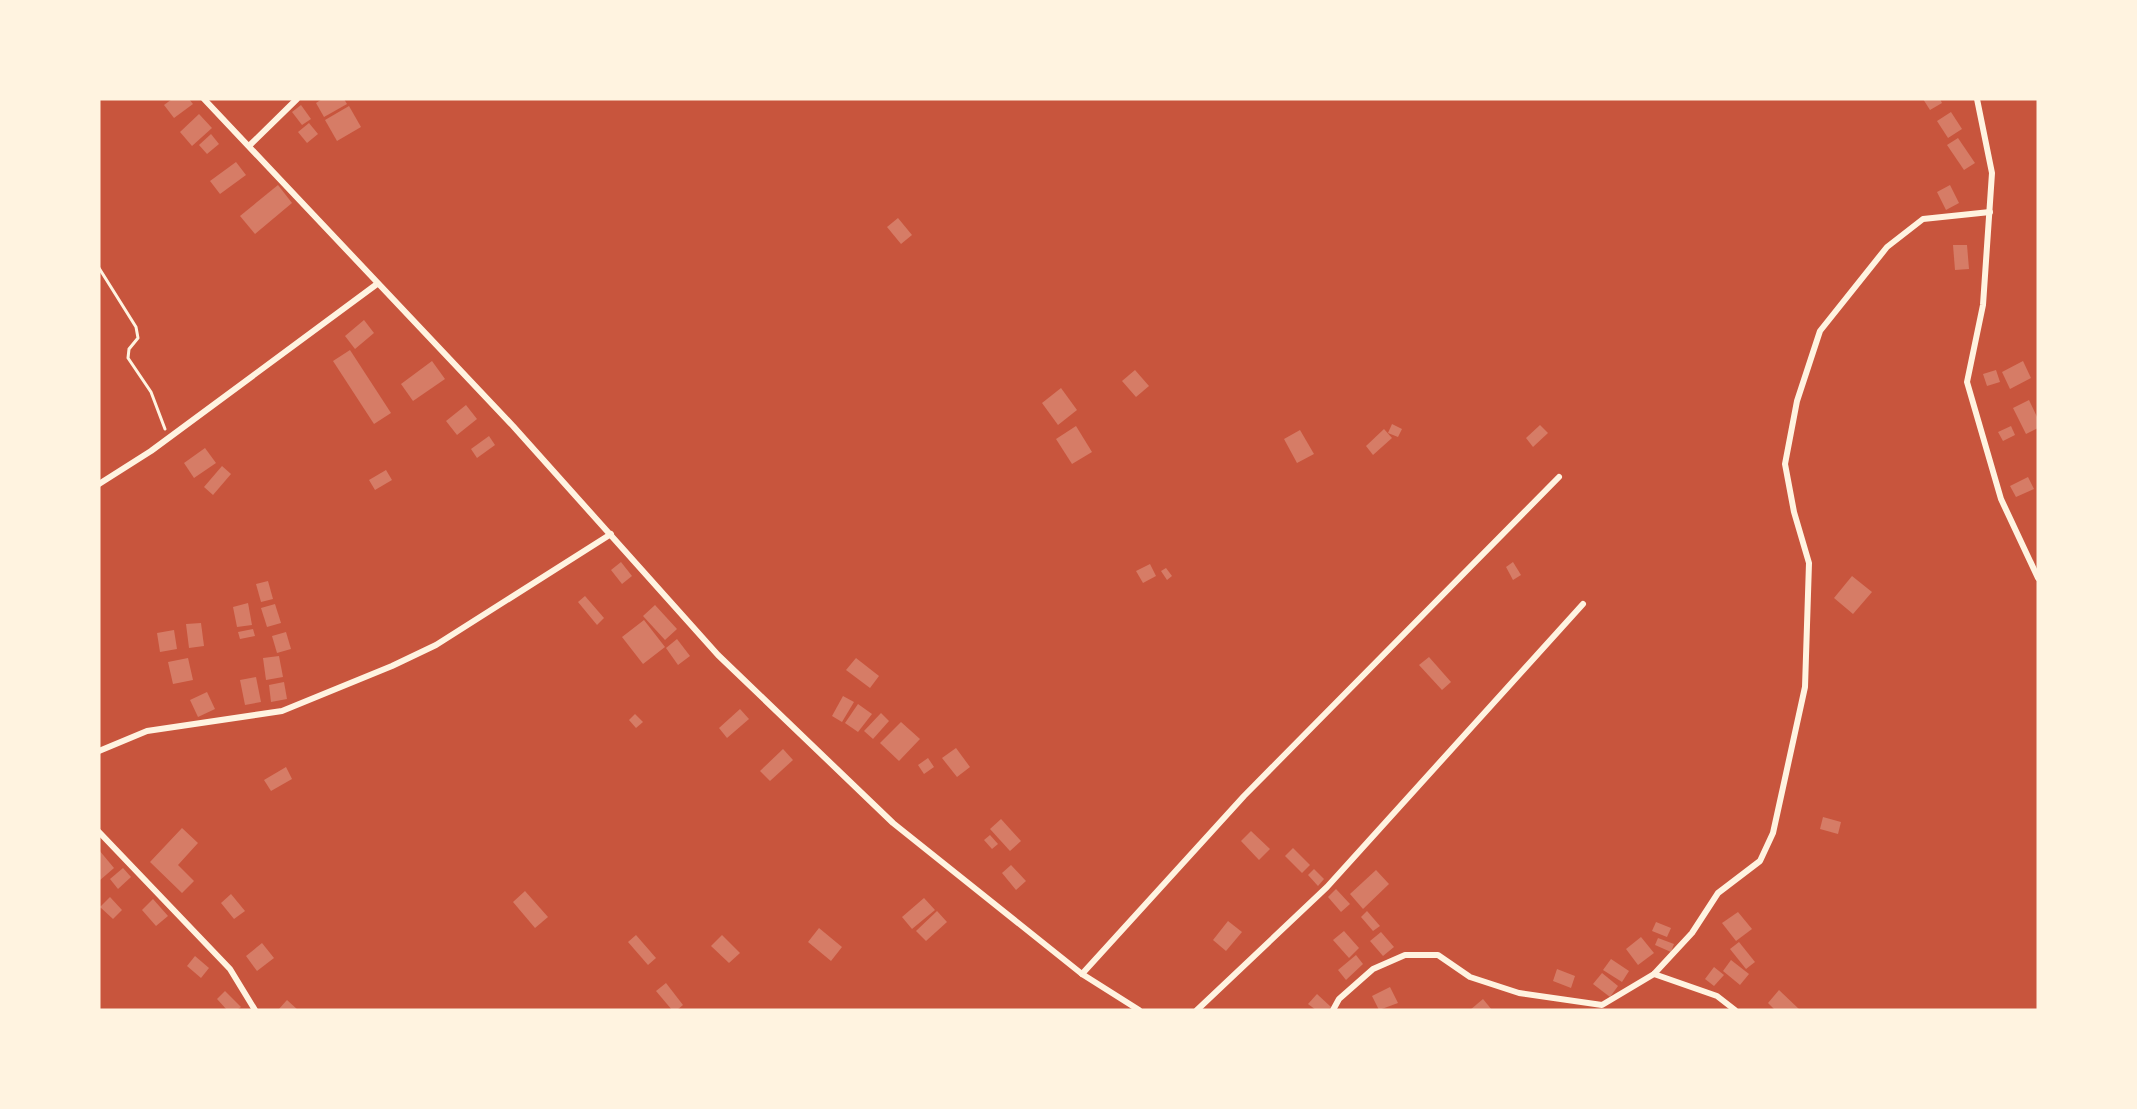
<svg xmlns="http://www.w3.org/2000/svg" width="2137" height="1109" font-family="'Golos Text',sans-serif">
<rect width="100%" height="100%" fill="#c8553d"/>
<!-- building -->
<g fill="#d67c66">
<path d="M172 99H189L193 104 174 118 164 105Z"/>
<path d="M322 99H344L347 104 324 117 316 103Z"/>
<path d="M1923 99H1940L1942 103 1930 110Z"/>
<path d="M301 105 311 119 302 125 292 112Z"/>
<path d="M349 106 361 127 337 141 325 120Z"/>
<path d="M1951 112 1962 129 1948 138 1937 121Z"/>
<path d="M199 114 212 128 192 146 180 132Z"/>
<path d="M309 123 318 134 307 143 298 132Z"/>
<path d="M211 134 219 144 207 154 199 145Z"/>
<path d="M1958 138 1975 163 1964 170 1947 145Z"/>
<path d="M236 162 246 175 220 194 210 181Z"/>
<path d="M278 185 292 203 255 234 240 216Z"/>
<path d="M1950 185 1959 203 1946 210 1937 192Z"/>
<path d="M898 218 912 235 901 244 887 227Z"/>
<path d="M1953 245H1967L1969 269 1955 270Z"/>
<path d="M364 320 374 333 355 349 345 336Z"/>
<path d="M350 350 391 413 374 424 333 361Z"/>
<path d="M432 361 445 379 413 401 401 384Z"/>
<path d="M2023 361 2031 378 2010 389 2002 372Z"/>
<path d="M1135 370 1149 386 1136 397 1122 381Z"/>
<path d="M1996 370 2000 382 1987 386 1983 374Z"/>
<path d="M1061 388 1077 410 1058 425 1042 403Z"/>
<path d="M2029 400 2038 419V428L2026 434 2013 408Z"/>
<path d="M466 405 477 419 457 435 446 421Z"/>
<path d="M1392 424 1402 429 1398 437 1388 433Z"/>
<path d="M1540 425 1548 433 1533 447 1526 438Z"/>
<path d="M1076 426 1092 452 1072 464 1056 439Z"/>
<path d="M2011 426 2015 435 2003 441 1998 432Z"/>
<path d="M1384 429 1392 438 1373 455 1366 446Z"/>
<path d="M1300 430 1314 454 1297 463 1284 439Z"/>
<path d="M489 436 495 445 477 458 471 449Z"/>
<path d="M205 448 216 463 194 478 184 463Z"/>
<path d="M222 466 231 474 213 495 204 487Z"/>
<path d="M386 470 392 480 375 490 369 480Z"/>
<path d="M2028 477 2034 489 2016 497 2010 486Z"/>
<path d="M621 562 632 576 622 584 611 570Z"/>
<path d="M1513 562 1521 575 1513 580 1506 567Z"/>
<path d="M1150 564 1156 576 1143 583 1136 571Z"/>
<path d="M1166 568 1172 576 1167 580 1161 571Z"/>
<path d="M1852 576 1872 592 1853 614 1834 598Z"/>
<path d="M268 581 273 599 261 602 256 584Z"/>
<path d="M585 596 604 618 597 625 578 602Z"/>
<path d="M248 603 252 625 237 627 233 607Z"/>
<path d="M275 604 281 623 267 627 261 608Z"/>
<path d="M655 605 677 629 665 640 643 616Z"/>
<path d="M644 620 665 647 643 664 622 637Z"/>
<path d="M201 623 204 646 189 648 186 624Z"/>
<path d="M253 629 255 636 240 639 238 632Z"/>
<path d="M174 630 177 649 160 652 157 633Z"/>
<path d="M286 632 291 649 277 653 272 636Z"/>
<path d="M677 639 690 656 678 665 666 648Z"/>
<path d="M279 656 283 677 266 680 263 658Z"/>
<path d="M1429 657 1451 682 1442 690 1419 665Z"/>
<path d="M188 658 193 680 173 684 168 662Z"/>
<path d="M856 658 879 676 870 688 846 670Z"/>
<path d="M256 677 261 702 245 705 240 680Z"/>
<path d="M284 682 287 699 271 702 269 685Z"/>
<path d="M207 692 215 709 198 717 190 700Z"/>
<path d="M843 696 854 702 842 722 832 716Z"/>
<path d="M858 704 872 714 858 732 845 723Z"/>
<path d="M740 709 749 719 727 738 719 728Z"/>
<path d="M881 713 889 721 873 739 864 731Z"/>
<path d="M635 714 643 722 636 728 629 720Z"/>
<path d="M901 722 920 739 899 761 880 743Z"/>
<path d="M956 748 970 767 957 777 942 758Z"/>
<path d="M783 749 793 760 770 781 760 771Z"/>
<path d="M928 758 934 767 924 774 918 765Z"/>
<path d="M286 767 292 779 271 791 264 780Z"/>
<path d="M1823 817 1841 822 1838 834 1820 829Z"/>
<path d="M1001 819 1021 841 1010 851 990 829Z"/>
<path d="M182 828 198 843 178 865 194 881 182 893 150 862Z"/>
<path d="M1251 831 1270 849 1259 860 1241 841Z"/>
<path d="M990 835 998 844 992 849 984 840Z"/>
<path d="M1293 848 1310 865 1302 873 1285 856Z"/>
<path d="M99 850 114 868 99 881Z"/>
<path d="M1011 865 1026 881 1016 890 1002 873Z"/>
<path d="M123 868 131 877 118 889 110 879Z"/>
<path d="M1314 869 1324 879 1318 886 1308 875Z"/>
<path d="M1376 870 1389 884 1363 909 1350 894Z"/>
<path d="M1336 889 1350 904 1341 912 1328 897Z"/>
<path d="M525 891 548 917 535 928 513 902Z"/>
<path d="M231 894 245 911 234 919 221 903Z"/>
<path d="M110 897 122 910 113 919 100 907Z"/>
<path d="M924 898 935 910 912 929 902 917Z"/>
<path d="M153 899 168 916 156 926 142 910Z"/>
<path d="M937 911 947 922 926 941 916 931Z"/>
<path d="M1367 911 1380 926 1373 931 1361 917Z"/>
<path d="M1738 912 1752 929 1736 941 1722 923Z"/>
<path d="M1228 921 1242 932 1226 951 1213 940Z"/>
<path d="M1656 922 1671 928 1667 937 1652 931Z"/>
<path d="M819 928 842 947 831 961 808 942Z"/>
<path d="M1344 931 1359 948 1349 958 1333 940Z"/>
<path d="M1381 932 1394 947 1383 956 1370 941Z"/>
<path d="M636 935 656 958 648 965 628 942Z"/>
<path d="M722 935 740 953 729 963 711 946Z"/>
<path d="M1641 937 1654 953 1638 965 1626 949Z"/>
<path d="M1658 938 1674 944 1671 952 1655 945Z"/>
<path d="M1739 942 1755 962 1746 969 1730 949Z"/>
<path d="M262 943 274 958 257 971 246 956Z"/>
<path d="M1356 955 1363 964 1346 980 1338 970Z"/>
<path d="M195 956 209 968 201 978 187 966Z"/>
<path d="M1611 959 1629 971 1622 982 1603 970Z"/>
<path d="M1731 960 1749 974 1740 985 1723 971Z"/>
<path d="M1714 967 1724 975 1714 986 1705 979Z"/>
<path d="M1557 969 1575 976 1571 988 1553 981Z"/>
<path d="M1602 973 1618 986 1610 997 1593 984Z"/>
<path d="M666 983 683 1005 677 1010H672L656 991Z"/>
<path d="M1390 987 1398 1003 1379 1010 1372 996Z"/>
<path d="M1779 990 1800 1010H1775L1768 1003Z"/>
<path d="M225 991 241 1007 237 1010H227L217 999Z"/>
<path d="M1317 994 1331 1007 1329 1010H1316L1308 1004Z"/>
<path d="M1483 999 1492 1010H1470Z"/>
<path d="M287 1000 298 1010H278Z"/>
</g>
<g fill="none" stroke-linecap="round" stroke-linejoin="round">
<!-- path -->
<path stroke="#fff3e0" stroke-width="3" d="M99 268 136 327 138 338 129 349 128 358 151 392 165 429"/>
<!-- minor -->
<g stroke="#fff3e0" stroke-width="6">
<path d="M204 99 513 426 718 655 893 823 1082 974 1139 1010"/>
<path d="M1977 99 1992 173 1983 305 1967 382 2001 499 2038 578"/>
<path d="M249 146 297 99"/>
<path d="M99 484 151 451 377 284"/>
<path d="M99 751 147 731 282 711 392 666 436 645 611 534"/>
<path d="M99 832 230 969 255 1010"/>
<path d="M1082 974 1244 796 1559 477"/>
<path d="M1654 974 1717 996 1735 1010"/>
<path d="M1197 1010 1327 887 1583 604"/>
<path d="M1333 1010 1339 999 1373 969 1405 955H1438L1470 977 1519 993 1602 1005 1654 974 1692 933 1718 893 1760 861 1773 833 1805 687 1809 563 1794 512 1785 464 1797 401 1820 331 1887 247 1923 219 1990 212"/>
</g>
</g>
<!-- border -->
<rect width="2137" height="1109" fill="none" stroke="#fff3e0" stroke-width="201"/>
</svg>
